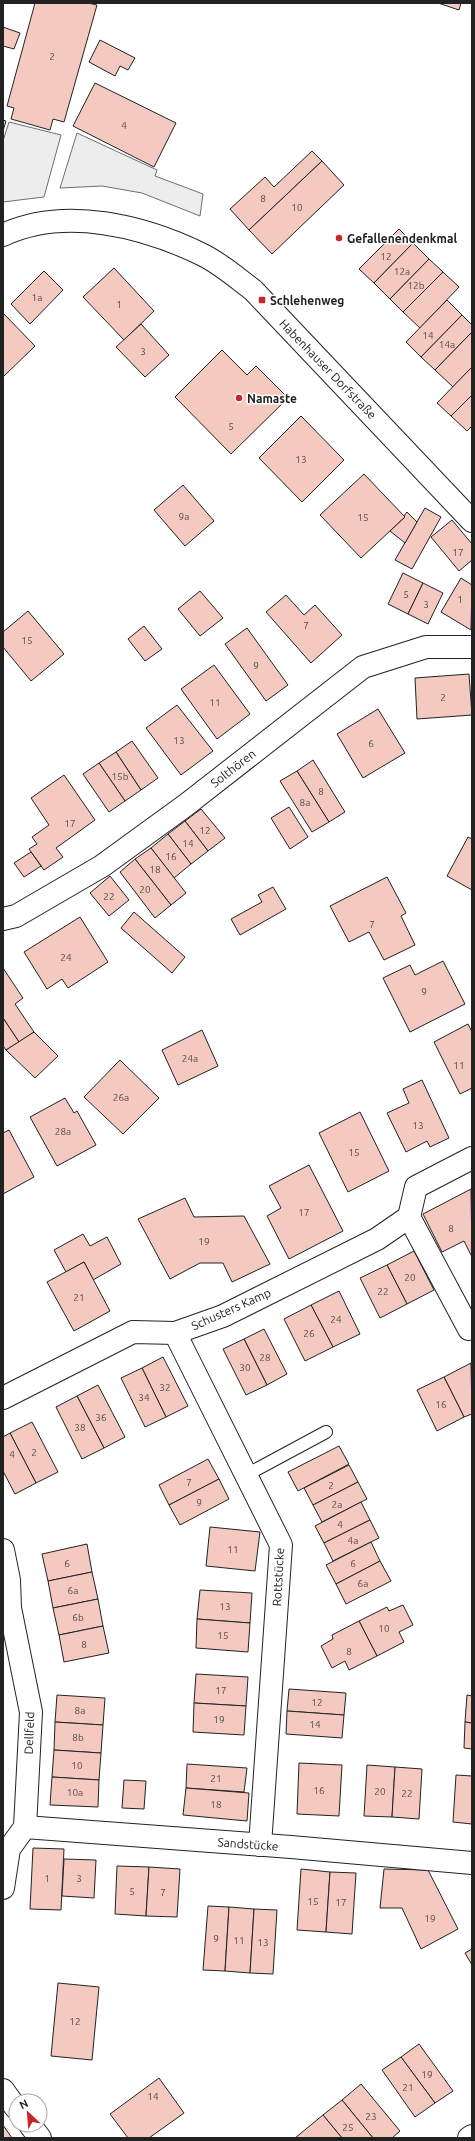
<svg xmlns="http://www.w3.org/2000/svg" width="475" height="2141" font-family="Ubuntu,sans-serif">
<rect width="100%" height="100%" fill="#fff"/>
<!-- parking -->
<g fill="#ededed" stroke="#6f6f6f">
<path d="M9 122 61 135 44 197 3 202V141Z"/>
<path d="M77 133 157 170 155 176 203 194 200 216 142 193 102 186 60 188Z"/>
</g>
<!-- building -->
<g fill="#f3c9c0" stroke="#222">
<path d="M35 3H88L97 5 64 122 53 119 50 130 11 119 14 108 7 106Z"/>
<path d="M438 3H461L459 10Z"/>
<path d="M3 27 20 33 14 49 3 46Z"/>
<path d="M100 40 135 58 128 70 120 66 115 76 89 62Z"/>
<path d="M95 83 176 123 154 167 73 126Z"/>
<path d="M3 120 6 121 3 131Z"/>
<path d="M312 151 322 161 249 230 230 209 265 177 274 187Z"/>
<path d="M322 161 344 185 272 254 249 230Z"/>
<path d="M399 229 413 243 374 283 359 269Z"/>
<path d="M413 243 429 259 390 299 374 283Z"/>
<path d="M429 259 443 272 403 312 390 299Z"/>
<path d="M114 268 154 311 124 340 83 297Z"/>
<path d="M44 271 63 290 30 324 11 304Z"/>
<path d="M443 272 459 287 420 328 403 312Z"/>
<path d="M447 300 462 315 421 357 406 342Z"/>
<path d="M3 313 35 346 3 377Z"/>
<path d="M462 315 472 325V332L435 370 421 357Z"/>
<path d="M141 324 169 355 145 377 116 347Z"/>
<path d="M472 332V367L453 387 435 370Z"/>
<path d="M222 350 247 375 256 366 288 398 231 454 175 397Z"/>
<path d="M472 367V395L451 416 437 403Z"/>
<path d="M472 395V426L467 431 451 416Z"/>
<path d="M301 416 344 460 302 502 259 458Z"/>
<path d="M364 474 405 517 361 558 320 515Z"/>
<path d="M183 485 214 521 185 546 154 510Z"/>
<path d="M425 508 441 517 412 569 395 560Z"/>
<path d="M407 512 417 522 405 543 390 531 405 517 404 516Z"/>
<path d="M452 520 472 544V560L459 571 431 537Z"/>
<path d="M403 573 423 583 408 614 388 604Z"/>
<path d="M461 578 472 585 471 630 441 612Z"/>
<path d="M423 583 443 593 428 624 408 614Z"/>
<path d="M200 591 223 618 200 636 178 609Z"/>
<path d="M286 595 304 615 315 605 342 635 311 663 266 612Z"/>
<path d="M28 611 64 654 31 681 3 647V632Z"/>
<path d="M144 626 162 649 145 661 128 639Z"/>
<path d="M247 628 288 685 266 701 225 644Z"/>
<path d="M214 665 250 714 217 739 181 689Z"/>
<path d="M469 674 472 715 417 719 415 678Z"/>
<path d="M177 705 213 751 181 775 146 728Z"/>
<path d="M378 709 405 753 363 778 337 734Z"/>
<path d="M132 741 158 778 141 790 116 752Z"/>
<path d="M116 752 141 790 125 801 99 763Z"/>
<path d="M313 760 345 812 329 822 297 771Z"/>
<path d="M99 763 125 801 109 812 83 774Z"/>
<path d="M297 771 329 822 312 832 280 781Z"/>
<path d="M64 775 95 820 56 848 63 857 44 870 29 849 37 844 32 837 49 825 31 798Z"/>
<path d="M289 807 308 837 290 849 271 818Z"/>
<path d="M201 809 225 838 208 851 185 821Z"/>
<path d="M185 821 208 851 191 864 168 834Z"/>
<path d="M168 834 191 864 174 878 151 848Z"/>
<path d="M468 837 472 839V890L447 876Z"/>
<path d="M151 848 186 893 171 905 135 859Z"/>
<path d="M31 852 41 866 24 877 14 863Z"/>
<path d="M135 859 171 905 155 918 120 872Z"/>
<path d="M110 876 129 900 109 916 90 893Z"/>
<path d="M387 877 406 913 401 916 415 945 384 960 369 932 349 942 330 906Z"/>
<path d="M273 887 286 909 240 935 231 919 262 902 258 895Z"/>
<path d="M134 912 185 957 172 973 121 928Z"/>
<path d="M80 917 108 962 68 988 62 979 47 989 24 952Z"/>
<path d="M443 961 465 1004 410 1032 383 978 410 965 415 975Z"/>
<path d="M3 968 23 998 15 1004 34 1032 19 1042 3 1018Z"/>
<path d="M3 1018 19 1042 6 1050 3 1046Z"/>
<path d="M468 1024 472 1032V1088L460 1094 434 1042Z"/>
<path d="M202 1030 218 1066 178 1085 162 1050Z"/>
<path d="M34 1032 58 1056 35 1078 6 1050Z"/>
<path d="M120 1060 159 1098 123 1134 84 1097Z"/>
<path d="M422 1080 449 1138 430 1147 427 1141 406 1152 387 1113 409 1103 403 1089Z"/>
<path d="M65 1098 74 1113 77 1111 96 1145 57 1166 30 1117Z"/>
<path d="M360 1112 389 1171 348 1192 319 1133Z"/>
<path d="M9 1130 34 1177 3 1194V1133Z"/>
<path d="M309 1165 343 1231 289 1259 267 1216 281 1208 269 1186Z"/>
<path d="M471 1189 472 1257 464 1241 442 1252 423 1214Z"/>
<path d="M185 1198 194 1217 244 1216 270 1264 232 1282 223 1263H200L170 1279 138 1219Z"/>
<path d="M83 1234 90 1246 107 1237 121 1264 93 1280 84 1262 66 1272 54 1250Z"/>
<path d="M414 1251 434 1290 407 1304 387 1265Z"/>
<path d="M84 1262 110 1311 74 1331 47 1282Z"/>
<path d="M387 1265 407 1304 380 1318 360 1278Z"/>
<path d="M339 1291 360 1334 333 1347 311 1305Z"/>
<path d="M311 1305 333 1347 305 1361 284 1319Z"/>
<path d="M264 1329 287 1374 267 1385 244 1339Z"/>
<path d="M244 1339 267 1385 246 1395 223 1349Z"/>
<path d="M163 1357 188 1406 166 1417 142 1368Z"/>
<path d="M471 1363 472 1414 464 1417 444 1377Z"/>
<path d="M142 1368 166 1417 145 1427 121 1378Z"/>
<path d="M444 1377 464 1417 437 1431 417 1390Z"/>
<path d="M98 1385 125 1437 104 1448 77 1396Z"/>
<path d="M77 1396 104 1448 82 1459 56 1407Z"/>
<path d="M32 1422 58 1472 36 1483 10 1433Z"/>
<path d="M10 1433 36 1483 15 1494 3 1471V1437Z"/>
<path d="M339 1446 349 1464 298 1491 288 1472Z"/>
<path d="M208 1459 219 1479 169 1505 159 1485Z"/>
<path d="M349 1465 358 1482 313 1505 304 1488Z"/>
<path d="M219 1479 229 1499 180 1525 169 1505Z"/>
<path d="M358 1482 367 1499 322 1522 313 1505Z"/>
<path d="M361 1502 370 1520 324 1543 315 1526Z"/>
<path d="M370 1520 379 1538 333 1561 324 1543Z"/>
<path d="M210 1527 260 1532 255 1571 206 1566Z"/>
<path d="M371 1542 380 1561 336 1584 326 1565Z"/>
<path d="M87 1544 92 1572 48 1581 42 1554Z"/>
<path d="M380 1561 391 1581 346 1604 336 1584Z"/>
<path d="M92 1572 98 1599 53 1608 48 1581Z"/>
<path d="M200 1590 252 1593 250 1623 197 1619Z"/>
<path d="M98 1599 103 1626 59 1635 53 1608Z"/>
<path d="M403 1605 413 1625 399 1632 404 1642 377 1656 359 1621 387 1607 389 1611Z"/>
<path d="M197 1619 250 1623 248 1652 196 1648Z"/>
<path d="M359 1621 377 1656 349 1670 345 1661 332 1668 321 1646 333 1639 332 1635Z"/>
<path d="M103 1626 109 1653 64 1662 59 1635Z"/>
<path d="M196 1674 248 1677 246 1706 194 1703Z"/>
<path d="M289 1689 346 1693 344 1715 287 1711Z"/>
<path d="M57 1695 105 1698 103 1725 55 1722Z"/>
<path d="M467 1695 472 1696V1723L465 1722Z"/>
<path d="M194 1703 246 1706 244 1735 193 1732Z"/>
<path d="M287 1711 344 1715 342 1738 286 1734Z"/>
<path d="M55 1722 103 1725 101 1753 54 1750Z"/>
<path d="M465 1722 472 1723V1749L464 1748Z"/>
<path d="M54 1750 101 1753 99 1780 52 1777Z"/>
<path d="M299 1763 342 1765 339 1816 297 1814Z"/>
<path d="M187 1764 247 1768 244 1792 186 1788Z"/>
<path d="M367 1765 395 1767 392 1817 364 1816Z"/>
<path d="M395 1767 422 1769 419 1819 392 1817Z"/>
<path d="M456 1775 472 1776V1824L453 1822Z"/>
<path d="M52 1777 99 1780 98 1807 50 1805Z"/>
<path d="M124 1780 146 1781 144 1809 122 1808Z"/>
<path d="M186 1788 249 1793 247 1821 183 1815Z"/>
<path d="M33 1848 64 1849 61 1910 30 1909Z"/>
<path d="M64 1859 96 1860 94 1898 62 1896Z"/>
<path d="M117 1866 149 1867 146 1916 115 1914Z"/>
<path d="M149 1867 180 1869 177 1917 146 1916Z"/>
<path d="M301 1869 330 1872 326 1932 297 1930Z"/>
<path d="M384 1869 428 1870 458 1929 421 1949 402 1908H380Z"/>
<path d="M330 1872 356 1873 352 1934 326 1932Z"/>
<path d="M208 1906 229 1907 225 1971 203 1970Z"/>
<path d="M229 1907 254 1909 250 1973 225 1971Z"/>
<path d="M254 1909 277 1910 273 1974 250 1973Z"/>
<path d="M472 1949V1965L465 1953Z"/>
<path d="M58 1983 99 1987 92 2060 51 2056Z"/>
<path d="M419 2044 453 2091 435 2103 401 2057Z"/>
<path d="M401 2057 435 2103 415 2117 382 2070Z"/>
<path d="M159 2078 184 2113 149 2138H128L110 2114Z"/>
<path d="M361 2084 400 2131 392 2138H373L342 2100Z"/>
<path d="M342 2100 373 2138H342L323 2115Z"/>
<path d="M323 2115 342 2138H295Z"/>
<path d="M3 2125 12 2138H3Z"/>
</g>
<g fill="none" stroke-linecap="round" stroke-linejoin="round">
<defs>
<path id="service" d="M246 1475 326 1432"/>
<g id="minor">
<path d="M3 235C65 206 144 226 203 255 221 264 237 278 253 290L472 521"/>
<path d="M3 919 16 916 102 866 186 805 363 667 426 647H472"/>
<path d="M409 1217 469 1329"/>
<path d="M175 1333 281 1545 260 1845"/>
<path d="M3 1398 133 1332 175 1333 223 1316 377 1239 409 1217 416 1187 472 1158"/>
<path d="M3 1550 9 1580 10 1608 31 1712 25 1827 9 1849 3 1888"/>
<path d="M25 1827 291 1847 472 1863"/>
<path d="M3 2090 16 2108"/>
<path d="M30 2125 40 2138"/>
<path d="M469 2138 472 2136"/>
</g>
</defs>
<!-- service casing -->
<use href="#service" stroke="#222" stroke-width="14"/>
<!-- minor casing -->
<use href="#minor" stroke="#222" stroke-width="24"/>
<!-- service -->
<use href="#service" stroke="#fff" stroke-width="12"/>
<!-- minor -->
<use href="#minor" stroke="#fff" stroke-width="22"/>
</g>
<!-- markers -->
<g fill="#c62828" stroke="#fff" stroke-width="1.5">
<circle cx="339" cy="238" r="4"/>
<rect x="258" y="296" width="8" height="8" rx="2"/>
<circle cx="239" cy="398" r="4"/>
</g>
<g text-anchor="middle" dominant-baseline="central" stroke-width="3" stroke-linejoin="round" paint-order="stroke">
<!-- number labels -->
<g font-size="10" fill="#564c4a">
<text x="52" y="56">2</text>
<text x="124" y="125">4</text>
<text x="263" y="198">8</text>
<text x="297" y="207">10</text>
<text x="386" y="256">12</text>
<text x="402" y="271">12a</text>
<text x="416" y="285">12b</text>
<text x="37" y="297">1a</text>
<text x="119" y="304">1</text>
<text x="428" y="335">14</text>
<text x="447" y="344">14a</text>
<text x="143" y="351">3</text>
<text x="231" y="426">5</text>
<text x="301" y="459">13</text>
<text x="184" y="516">9a</text>
<text x="363" y="517">15</text>
<text x="458" y="552">17</text>
<text x="406" y="594">5</text>
<text x="460" y="599">1</text>
<text x="426" y="604">3</text>
<text x="306" y="625">7</text>
<text x="27" y="640">15</text>
<text x="256" y="665">9</text>
<text x="443" y="697">2</text>
<text x="215" y="702">11</text>
<text x="179" y="740">13</text>
<text x="371" y="743">6</text>
<text x="120" y="776">15b</text>
<text x="321" y="791">8</text>
<text x="305" y="802">8a</text>
<text x="70" y="823">17</text>
<text x="205" y="830">12</text>
<text x="188" y="843">14</text>
<text x="171" y="856">16</text>
<text x="155" y="869">18</text>
<text x="145" y="889">20</text>
<text x="109" y="896">22</text>
<text x="372" y="924">7</text>
<text x="66" y="957">24</text>
<text x="424" y="991">9</text>
<text x="190" y="1058">24a</text>
<text x="459" y="1065">11</text>
<text x="121" y="1097">26a</text>
<text x="418" y="1125">13</text>
<text x="63" y="1131">28a</text>
<text x="354" y="1152">15</text>
<text x="304" y="1212">17</text>
<text x="451" y="1228">8</text>
<text x="204" y="1241">19</text>
<text x="410" y="1277">20</text>
<text x="383" y="1291">22</text>
<text x="79" y="1297">21</text>
<text x="336" y="1319">24</text>
<text x="309" y="1333">26</text>
<text x="265" y="1357">28</text>
<text x="245" y="1367">30</text>
<text x="165" y="1387">32</text>
<text x="144" y="1397">34</text>
<text x="441" y="1404">16</text>
<text x="101" y="1417">36</text>
<text x="80" y="1427">38</text>
<text x="34" y="1452">2</text>
<text x="12" y="1454">4</text>
<text x="189" y="1482">7</text>
<text x="331" y="1485">2</text>
<text x="199" y="1502">9</text>
<text x="337" y="1504">2a</text>
<text x="340" y="1524">4</text>
<text x="353" y="1540">4a</text>
<text x="233" y="1549">11</text>
<text x="67" y="1563">6</text>
<text x="353" y="1563">6</text>
<text x="363" y="1583">6a</text>
<text x="73" y="1590">6a</text>
<text x="225" y="1606">13</text>
<text x="78" y="1617">6b</text>
<text x="384" y="1628">10</text>
<text x="223" y="1635">15</text>
<text x="84" y="1644">8</text>
<text x="349" y="1651">8</text>
<text x="221" y="1690">17</text>
<text x="317" y="1702">12</text>
<text x="80" y="1710">8a</text>
<text x="219" y="1719">19</text>
<text x="315" y="1724">14</text>
<text x="78" y="1737">8b</text>
<text x="77" y="1765">10</text>
<text x="216" y="1778">21</text>
<text x="319" y="1790">16</text>
<text x="380" y="1791">20</text>
<text x="75" y="1792">10a</text>
<text x="407" y="1793">22</text>
<text x="216" y="1804">18</text>
<text x="47" y="1878">1</text>
<text x="79" y="1878">3</text>
<text x="132" y="1891">5</text>
<text x="163" y="1892">7</text>
<text x="313" y="1901">15</text>
<text x="341" y="1902">17</text>
<text x="430" y="1918">19</text>
<text x="216" y="1938">9</text>
<text x="239" y="1940">11</text>
<text x="263" y="1942">13</text>
<text x="75" y="2021">12</text>
<text x="427" y="2074">19</text>
<text x="408" y="2087">21</text>
<text x="153" y="2096">14</text>
<text x="371" y="2116">23</text>
<text x="348" y="2127">25</text>
</g>
<!-- poi labels -->
<g font-size="12" font-weight="bold" fill="#222" stroke="#fff" text-anchor="start">
<text x="347" y="238">Gefallenendenkmal</text>
<text x="270" y="300">Schlehenweg</text>
<text x="247" y="398">Namaste</text>
</g>
<!-- street labels -->
<g font-size="12" fill="#222" stroke="#fff">
<text transform="translate(328 369) rotate(46)">Habenhauser Dorfstraße</text>
<text transform="translate(233 768) rotate(-38)">Solthören</text>
<text transform="translate(231 1309) rotate(-24)">Schusters Kamp</text>
<text transform="translate(278 1577) rotate(-87)">Rottstücke</text>
<text transform="translate(29 1733) rotate(-88)">Dellfeld</text>
<text transform="translate(248 1844) rotate(4)">Sandstücke</text>
</g>
</g>
<!-- border -->
<rect width="475" height="2141" fill="none" stroke="#222222" stroke-width="8"/>
<!-- north arrow -->
<g transform="translate(28 2113) rotate(334)"><circle r="19" fill="#ffffff" stroke="#a7a7a7"/>
<path d="M0-3L7 15L0 10L-7 15Z" fill="#c62828"/>
<text y="-6" font-size="11" font-weight="bold" text-anchor="middle" fill="#222222">N</text>
</g>
</svg>
